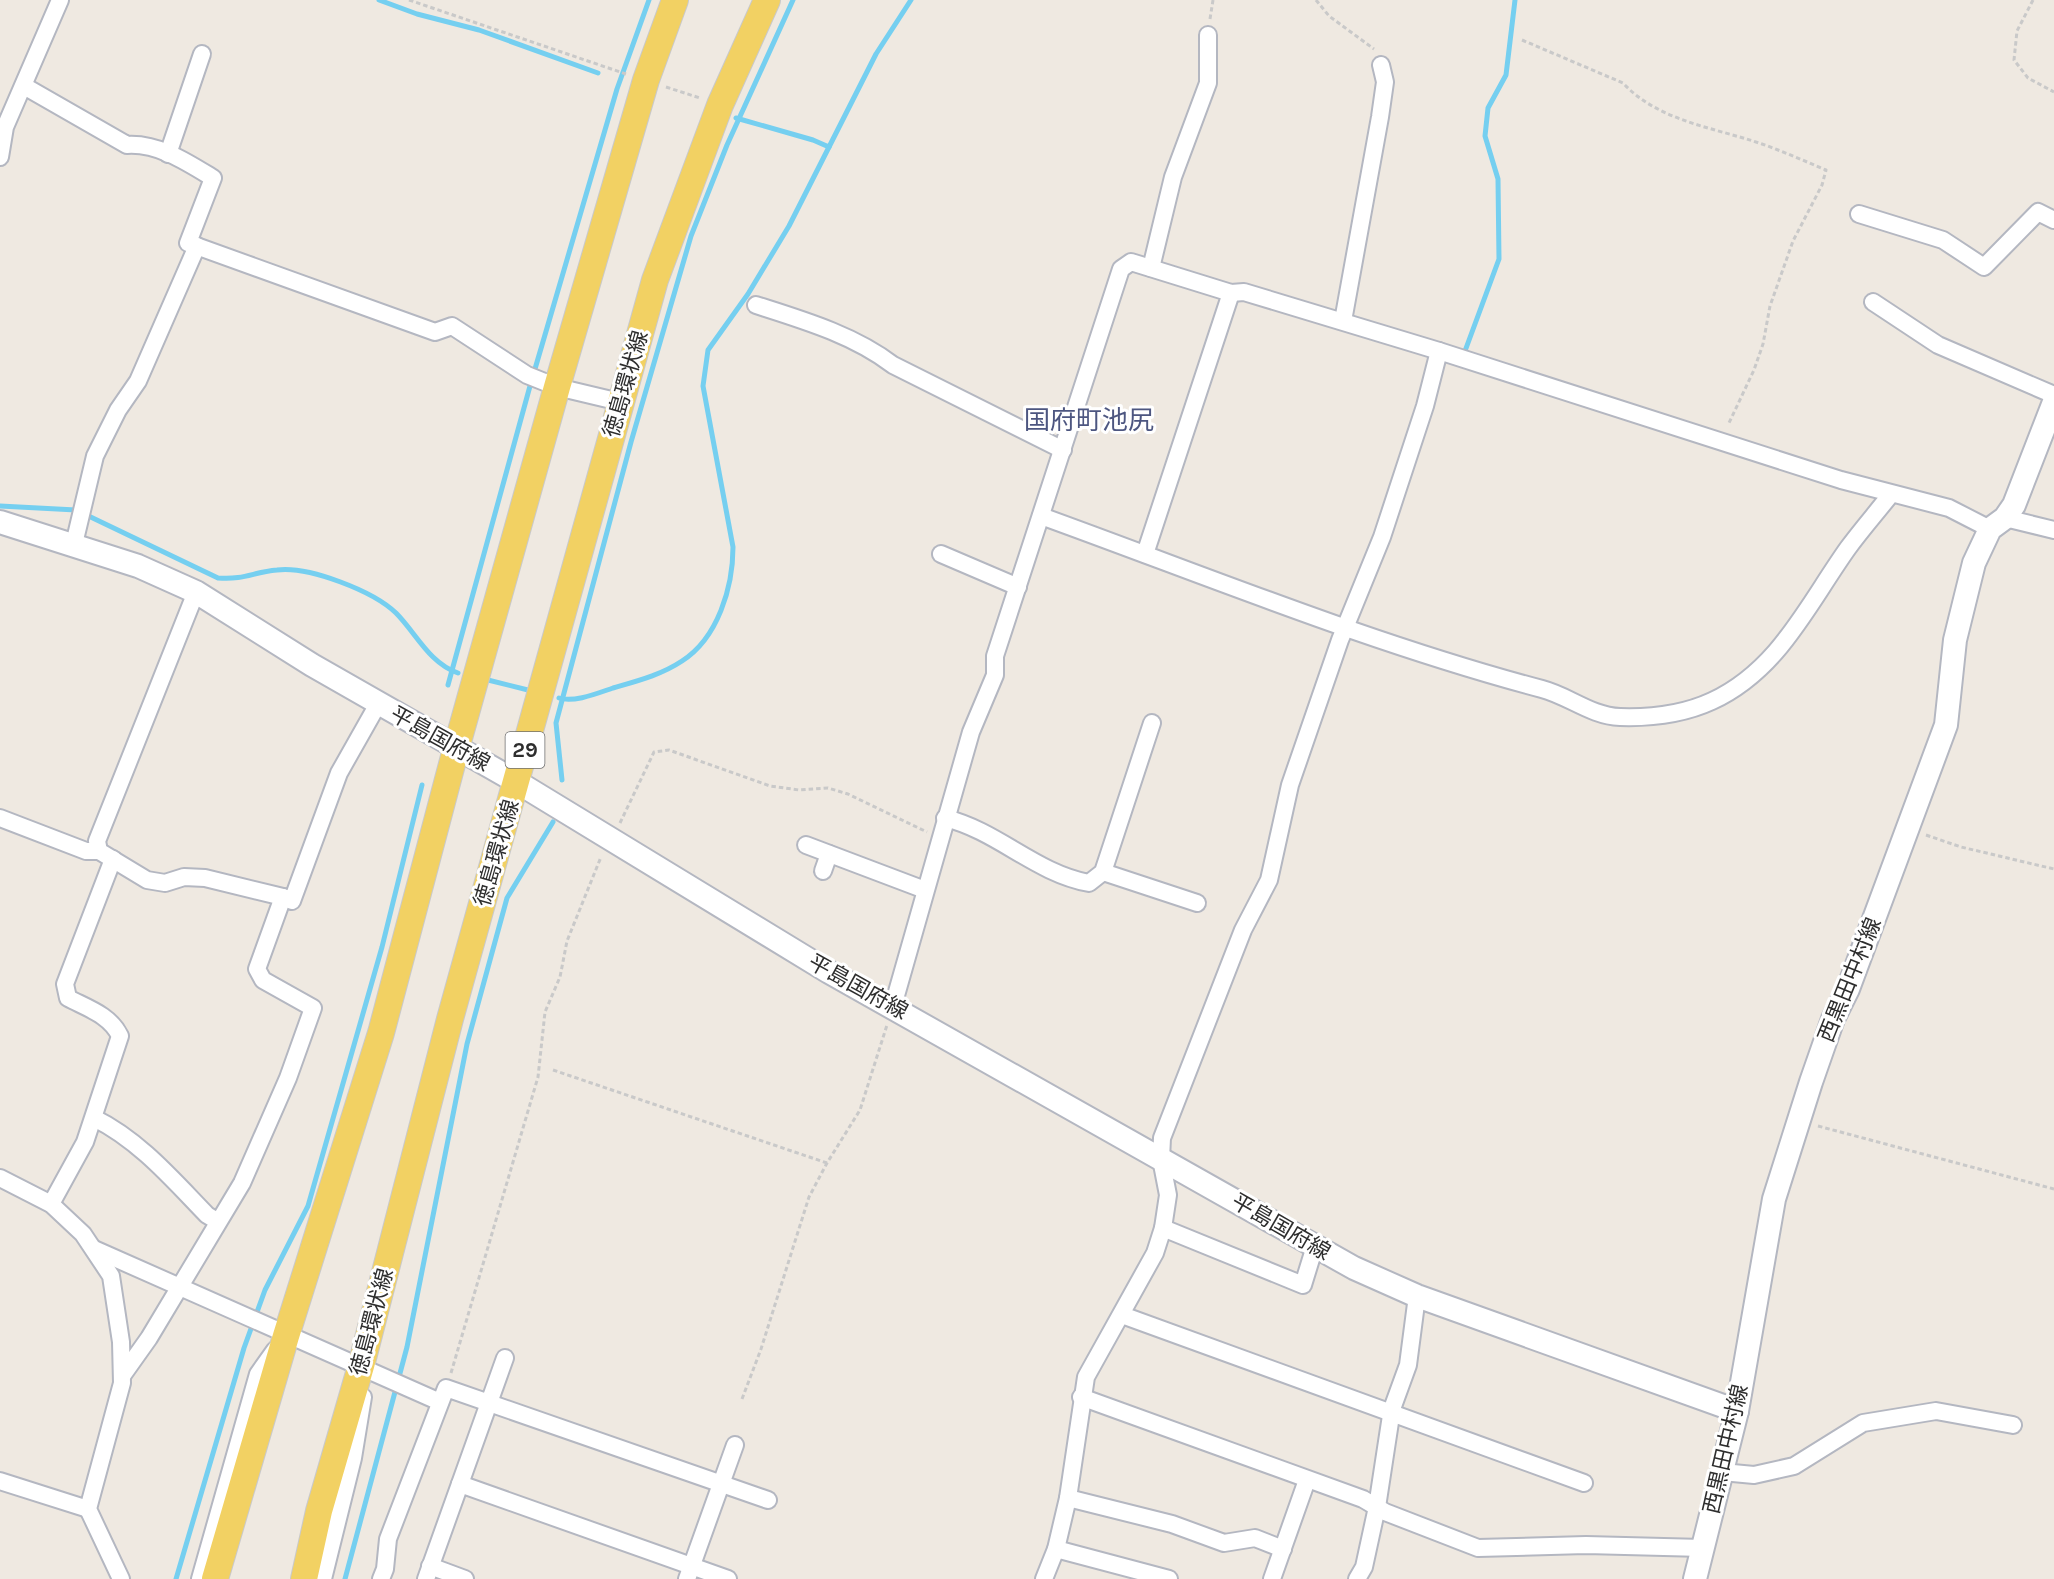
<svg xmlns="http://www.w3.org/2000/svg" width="2054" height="1579" font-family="Karla,'Noto Sans JP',sans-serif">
<rect width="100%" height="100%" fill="#efe9e1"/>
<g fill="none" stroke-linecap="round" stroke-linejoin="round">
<!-- stream -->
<g stroke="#75cff0" stroke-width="5">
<path d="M379 0 417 14 479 30 598 73"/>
<path d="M736 118 813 140 829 147 876 54 911 0"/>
<path d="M1465 351 1499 259 1498 179 1485 136 1488 108 1506 75 1515 0"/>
<path d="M0 506 76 510 218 578C245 580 253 572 277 570 309 566 373 591 396 613 416 633 429 663 458 673"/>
<path d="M484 679 532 691"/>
<path d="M448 685 530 386 617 89 649 0"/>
<path d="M559 698C574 703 598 693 613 688 637 681 661 675 682 661 718 638 733 587 733 547L703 386 708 350 748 294 789 226 829 147"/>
<path d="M562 780 556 723 631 442 691 236 727 145 793 0"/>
<path d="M176 1579 244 1348 265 1290 308 1206 382 947 422 785"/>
<path d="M345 1579 407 1347 467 1044 507 898 553 822"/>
</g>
<defs>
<g id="street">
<path d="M24 86 127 145C158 143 187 162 213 178L188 243 435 332 452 326 527 375 557 387 620 402"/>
<path d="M168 154 202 54"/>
<path d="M0 157 5 127 60 0"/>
<path d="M1859 214 1943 240 1984 267 2038 212 2054 220"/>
<path d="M1151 268 1173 177 1208 83V35"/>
<path d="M1873 302 1938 345 2054 395"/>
<path d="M756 305C803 320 854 335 893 365L1063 450"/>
<path d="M1343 321 1380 117 1385 82 1381 65"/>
<path d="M1041 516C1207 576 1372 644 1542 689 1569 696 1591 716 1620 717 1652 718 1684 714 1712 701 1779 670 1808 604 1848 548 1862 529 1877 512 1891 494"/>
<path d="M2005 518 2054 530"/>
<path d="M74 544 95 456 118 410 138 381 197 246"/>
<path d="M941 554 1018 587"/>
<path d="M1145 554 1231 293"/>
<path d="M0 818 86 851H99"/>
<path d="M945 818C998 831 1035 873 1089 883L1103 872 1152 723"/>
<path d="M806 845 925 890"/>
<path d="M823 871 829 854"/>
<path d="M1103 872 1197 903"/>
<path d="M283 897 292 901 339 773 378 704"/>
<path d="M893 1006 971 732 995 675V656L1121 269 1131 262 1231 293 1244 292 1439 351 1841 480 1949 508 1990 529"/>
<path d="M94 1118C139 1140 173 1180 207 1215L217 1221"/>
<path d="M0 1178 51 1204 83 1234 111 1276 121 1342 122 1383 88 1509 121 1579"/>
<path d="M51 1204 85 1142 120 1036C110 1015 87 1008 68 998L65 984 113 859"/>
<path d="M1163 1228 1303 1285 1315 1246"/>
<path d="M94 1249 440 1402"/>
<path d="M1122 1315 1584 1483"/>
<path d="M122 1376 149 1338 242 1183 288 1078 313 1008 263 980 257 969 283 897 205 878 184 877 165 883 147 880 99 851 97 841 196 592"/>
<path d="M1081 1397 1363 1499 1385 1512 1478 1548 1586 1545 1703 1548"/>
<path d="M1722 1472 1754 1475 1794 1466 1863 1423 1936 1411 2013 1425"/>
<path d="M0 1481 88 1509"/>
<path d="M460 1484 728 1579"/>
<path d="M1068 1498 1172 1524 1224 1543 1255 1538 1283 1549"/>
<path d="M1056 1549 1169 1579"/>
<path d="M430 1566 465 1579"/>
<path d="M200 1579 258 1374 275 1350"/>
<path d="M323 1579 353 1458 363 1397"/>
<path d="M381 1579 385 1569 388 1539 446 1388 768 1500"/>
<path d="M426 1579 505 1358"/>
<path d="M687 1579 735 1445"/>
<path d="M1044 1579 1056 1549 1068 1498 1086 1377 1155 1253 1163 1228 1168 1195 1161 1159 1162 1138 1243 930 1269 880 1290 785 1340 640 1382 537 1425 406 1439 351"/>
<path d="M1272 1579 1307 1480"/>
<path d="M1357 1579 1364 1567 1377 1507 1392 1409 1408 1365 1417 1296"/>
</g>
<g id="secondary">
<path d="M0 522 138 566 196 592 312 665 517 782 829 972 1354 1268 1417 1296 1737 1411"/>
<path d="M1695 1579 1737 1411 1774 1199 1811 1082 1833 1019 1848 989 1946 725 1955 640 1974 563 1990 529 2005 518 2014 505 2054 402"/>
</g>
<g id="primary">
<path d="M215 1579 286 1336 381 1033 456 749 557 387 646 80 675 0"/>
<path d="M304 1579 319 1511 361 1366 450 1019 655 280 720 105 767 0"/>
</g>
</defs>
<!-- street casing -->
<use href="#street" stroke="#b4b7c1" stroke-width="20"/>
<!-- secondary casing -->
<use href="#secondary" stroke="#b4b7c1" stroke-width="26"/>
<!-- primary casing -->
<use href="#primary" stroke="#c9c9c9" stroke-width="28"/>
<!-- path -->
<g stroke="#c9c9c9" stroke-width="3" stroke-dasharray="4.5 3" stroke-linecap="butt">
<path d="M409 0 626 74"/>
<path d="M1316 0 1329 16 1374 49"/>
<path d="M2033 0 2017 31 2014 60 2028 78 2054 92"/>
<path d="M1210 19 1213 0"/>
<path d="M1522 40 1623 83C1656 119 1709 127 1753 141 1778 149 1802 160 1826 170L1822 185 1793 241 1770 306 1763 344 1754 370 1728 425"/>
<path d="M666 87 700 98"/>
<path d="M620 823 654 752 669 750 770 786 799 790 828 788 848 794 927 832"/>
<path d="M1926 835 1961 847 2054 869"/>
<path d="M553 1070 827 1163"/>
<path d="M1818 1126 2054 1189"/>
<path d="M451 1373 538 1077 545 1012 560 977 567 941 601 857"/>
<path d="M742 1399 761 1349 809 1197 827 1163 860 1110 887 1025"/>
</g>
<!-- street -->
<use href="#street" stroke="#fff" stroke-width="16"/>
<!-- secondary -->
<use href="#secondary" stroke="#fff" stroke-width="22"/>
<!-- primary -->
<use href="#primary" stroke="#f2d163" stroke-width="26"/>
</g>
<g text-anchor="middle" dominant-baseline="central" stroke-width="6" stroke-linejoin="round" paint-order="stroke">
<!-- shield labels -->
<rect fill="#fff" stroke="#6d6d6d" stroke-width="1.5" x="505.5" y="732" width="39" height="36" rx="4.5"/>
<g font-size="21" font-weight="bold" fill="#2e2e2e">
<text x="525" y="750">29</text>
</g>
<!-- street labels -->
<g font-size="22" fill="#2e2e2e" stroke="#fff">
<text transform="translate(626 384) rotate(-74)">徳島環状線</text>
<text transform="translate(440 739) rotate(29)">平島国府線</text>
<text transform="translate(497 853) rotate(-74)">徳島環状線</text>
<text transform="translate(1850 980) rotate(-68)">西黒田中村線</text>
<text transform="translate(858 987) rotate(29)">平島国府線</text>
<text transform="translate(1281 1227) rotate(30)">平島国府線</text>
<text transform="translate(372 1322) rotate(-75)">徳島環状線</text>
<text transform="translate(1726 1449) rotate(-77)">西黒田中村線</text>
</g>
<!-- quarter labels -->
<g font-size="26" fill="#4d5680" stroke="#fff">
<text x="1089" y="420">国府町池尻</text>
</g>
</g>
</svg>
